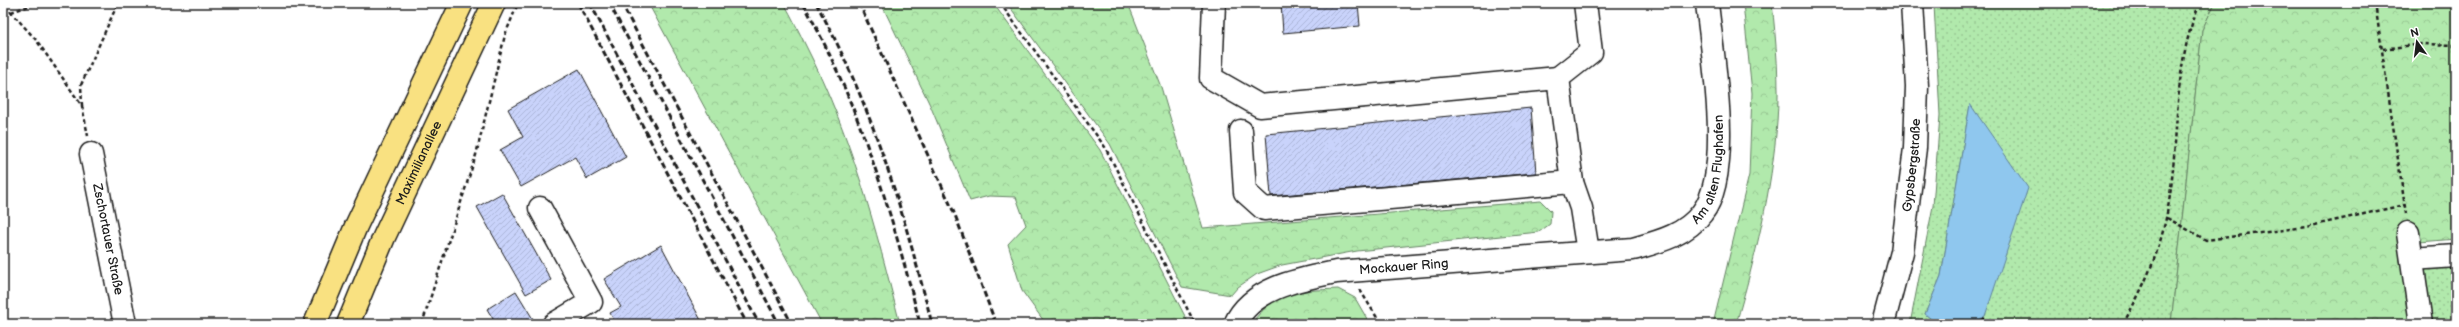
<svg xmlns="http://www.w3.org/2000/svg" width="2459" height="327" font-family="'Balsamiq Sans',sans-serif">
<defs>
<pattern id="grass-dots" width="8" height="8" patternUnits="userSpaceOnUse"><rect width="8" height="8" fill="#b1e9ac"/><path d="M2 2h.1M6 6h.1" fill="none" stroke="#98c793" stroke-width="1.8" stroke-linecap="round"/></pattern>
<pattern id="forest-crowns" width="20" height="18" patternUnits="userSpaceOnUse"><rect width="20" height="18" fill="#b1e9ac"/><path d="M2 6a3 3 0 1 1 6 0M12 15a3 3 0 1 1 6 0" fill="none" stroke="#98c793"/></pattern>
<pattern id="building-hatch" width="6" height="6" patternUnits="userSpaceOnUse"><rect width="6" height="6" fill="#c9d3fb"/><path d="M-1 1l2-2M0 6l6-6M5 7l2-2" fill="none" stroke="#acb5d7"/></pattern>
</defs>
<rect width="100%" height="100%" fill="#fff"/>
<filter id="ink" filterUnits="userSpaceOnUse"><feTurbulence type="fractalNoise" baseFrequency=".025" numOctaves="2"/><feDisplacementMap in="SourceGraphic" scale="8" xChannelSelector="R" yChannelSelector="G"/><feConvolveMatrix kernelMatrix="1 2 1 2 8 2 1 2 1" color-interpolation-filters="sRGB"/></filter>
<g filter="url(#ink)">
<!-- grass -->
<g fill="url(#grass-dots)" stroke="#668264">
<path d="M1936 3H2215L2202 30 2171 324H1972L1985 316 1970 105 1941 276 1925 314 1937 324H1910L1933 206 1940 115 1934 5Z"/>
<path d="M2456 265V324H2428L2419 268Z"/>
</g>
<!-- forest -->
<g fill="url(#forest-crowns)" stroke="#668264">
<path d="M648 3H784C792 17 799 32 806 46 851 134 876 228 900 324H822Z"/>
<path d="M881 3H993L1100 150 1189 324H1046L1022 291 1008 244 1026 225 1016 197 989 196 970 201 930 105Z"/>
<path d="M1007 3H1128L1161 87 1203 228 1541 201 1551 211 1550 224 1539 232 1357 251 1282 265 1257 274 1238 287 1231 295 1182 287 1110 144Z"/>
<path d="M1743 3H1772C1776 42 1780 83 1777 122 1772 191 1755 258 1736 324H1713L1749 175 1752 93Z"/>
<path d="M2215 3H2456V239L2407 243 2415 324H2171L2202 30Z"/>
<path d="M1338 289 1355 298 1370 324H1251C1277 289 1298 291 1338 289Z"/>
</g>
<!-- water -->
<path fill="#8fc7ee" stroke="#61839a" d="M1970 104 2028 188 1985 316 1972 324H1937L1925 314 1941 276Z"/>
<!-- building -->
<g fill="url(#building-hatch)" stroke="#1c1c1c">
<path d="M1281 3H1358L1360 26 1283 33Z"/>
<path d="M579 69 626 157 587 179 575 157 521 187 500 150 523 137 508 109Z"/>
<path d="M1531 108 1536 173 1271 196 1266 134Z"/>
<path d="M502 193 551 280 526 294 477 207Z"/>
<path d="M661 245 703 324H616L610 313 621 307 604 279Z"/>
<path d="M516 291 536 324H496L487 309Z"/>
</g>
<g fill="none" stroke-linecap="round" stroke-linejoin="round">
<defs>
<g id="minor">
<path d="M1214 3 1211 78 1260 106 1558 78 1572 182 1581 208 1588 252"/>
<path d="M1558 78 1591 52 1585 3"/>
<path d="M1241 131 1245 192 1264 209 1572 182"/>
<path id="s1" d="M91 154 125 324"/>
<path d="M540 208 591 302 554 324"/>
<path d="M2408 233 2421 324"/>
<path d="M2412 259 2456 256"/>
<path id="s2" d="M1235 324C1252 287 1301 279 1336 272L1633 249C1658 242 1686 235 1702 213 1734 173 1712 53 1707 3"/>
<path id="s3" d="M1883 324 1902 252 1915 148 1917 86 1912 3"/>
</g>
<g id="highway">
<path d="M315 324 356 226 462 3"/>
<path id="s4" d="M348 324 384 237 494 3"/>
</g>
</defs>
<!-- minor casing -->
<use href="#minor" stroke="#1c1c1c" stroke-width="25"/>
<!-- highway casing -->
<use href="#highway" stroke="#1c1c1c" stroke-width="25"/>
<!-- path -->
<g stroke="#1c1c1c" stroke-width="2.5" stroke-dasharray="4 3" stroke-linecap="butt">
<path d="M1000 3 1105 147 1195 324"/>
<path d="M2375 3 2406 214"/>
<path d="M11 12 38 3"/>
<path d="M3 15 11 12 37 41 82 106 88 136"/>
<path d="M2383 49 2422 44 2456 45"/>
<path d="M82 106 81 85 118 3"/>
<path d="M2167 218 2206 240 2306 227 2404 205"/>
<path d="M1360 290 1381 324"/>
<path d="M1982 318 1988 324"/>
<path d="M422 324 476 155 505 35 518 3"/>
<path d="M2123 324C2142 290 2158 257 2166 218 2181 147 2170 70 2200 3"/>
</g>
<!-- minor -->
<use href="#minor" stroke="#fff" stroke-width="22"/>
<!-- highway -->
<use href="#highway" stroke="#f9e181" stroke-width="22"/>
<!-- rail -->
<g stroke="#1c1c1c" stroke-width="3" stroke-dasharray="6 3" stroke-linecap="butt">
<path d="M578 3 747 324"/>
<path d="M590 3 759 324"/>
<path d="M609 3 779 324"/>
<path d="M621 3 792 324"/>
<path d="M803 3C859 103 892 213 920 324"/>
<path d="M816 3C872 104 904 213 932 324"/>
<path d="M859 3 955 215 996 324"/>
</g>
</g>
</g>
<g text-anchor="middle" dominant-baseline="central" stroke-width="3" stroke-linejoin="round" paint-order="stroke">
<!-- street labels -->
<g font-size="13" fill="#1c1c1c" stroke="#fff">
<text stroke="none"><textPath href="#s4" startOffset="176">Maximilianallee</textPath></text>
<text stroke="none"><textPath href="#s3" startOffset="162">Gypsbergstraße</textPath></text>
<text stroke="none"><textPath href="#s2" startOffset="540">Am alten Flughafen</textPath></text>
<text stroke="none"><textPath href="#s1" startOffset="87">Zschortauer Straße</textPath></text>
<text stroke="none"><textPath href="#s2" startOffset="186">Mockauer Ring</textPath></text>
</g>
</g>
<!-- margin -->
<rect width="2459" height="327" fill="none" stroke="#fff" stroke-width="16"/>
<rect x="8" y="8" width="2443" height="311" fill="none" stroke="#1c1c1c" stroke-width="1.5" filter="url(#ink)"/>
<!-- north arrow -->
<g transform="translate(2417 42) rotate(346)" stroke="#ffffff" stroke-width="3" paint-order="stroke">
<path d="M0-3L7 15L0 10L-7 15Z" fill="#1c1c1c"/>
<text y="-6" font-size="11" font-weight="bold" text-anchor="middle" fill="#1c1c1c">N</text>
</g>
</svg>
